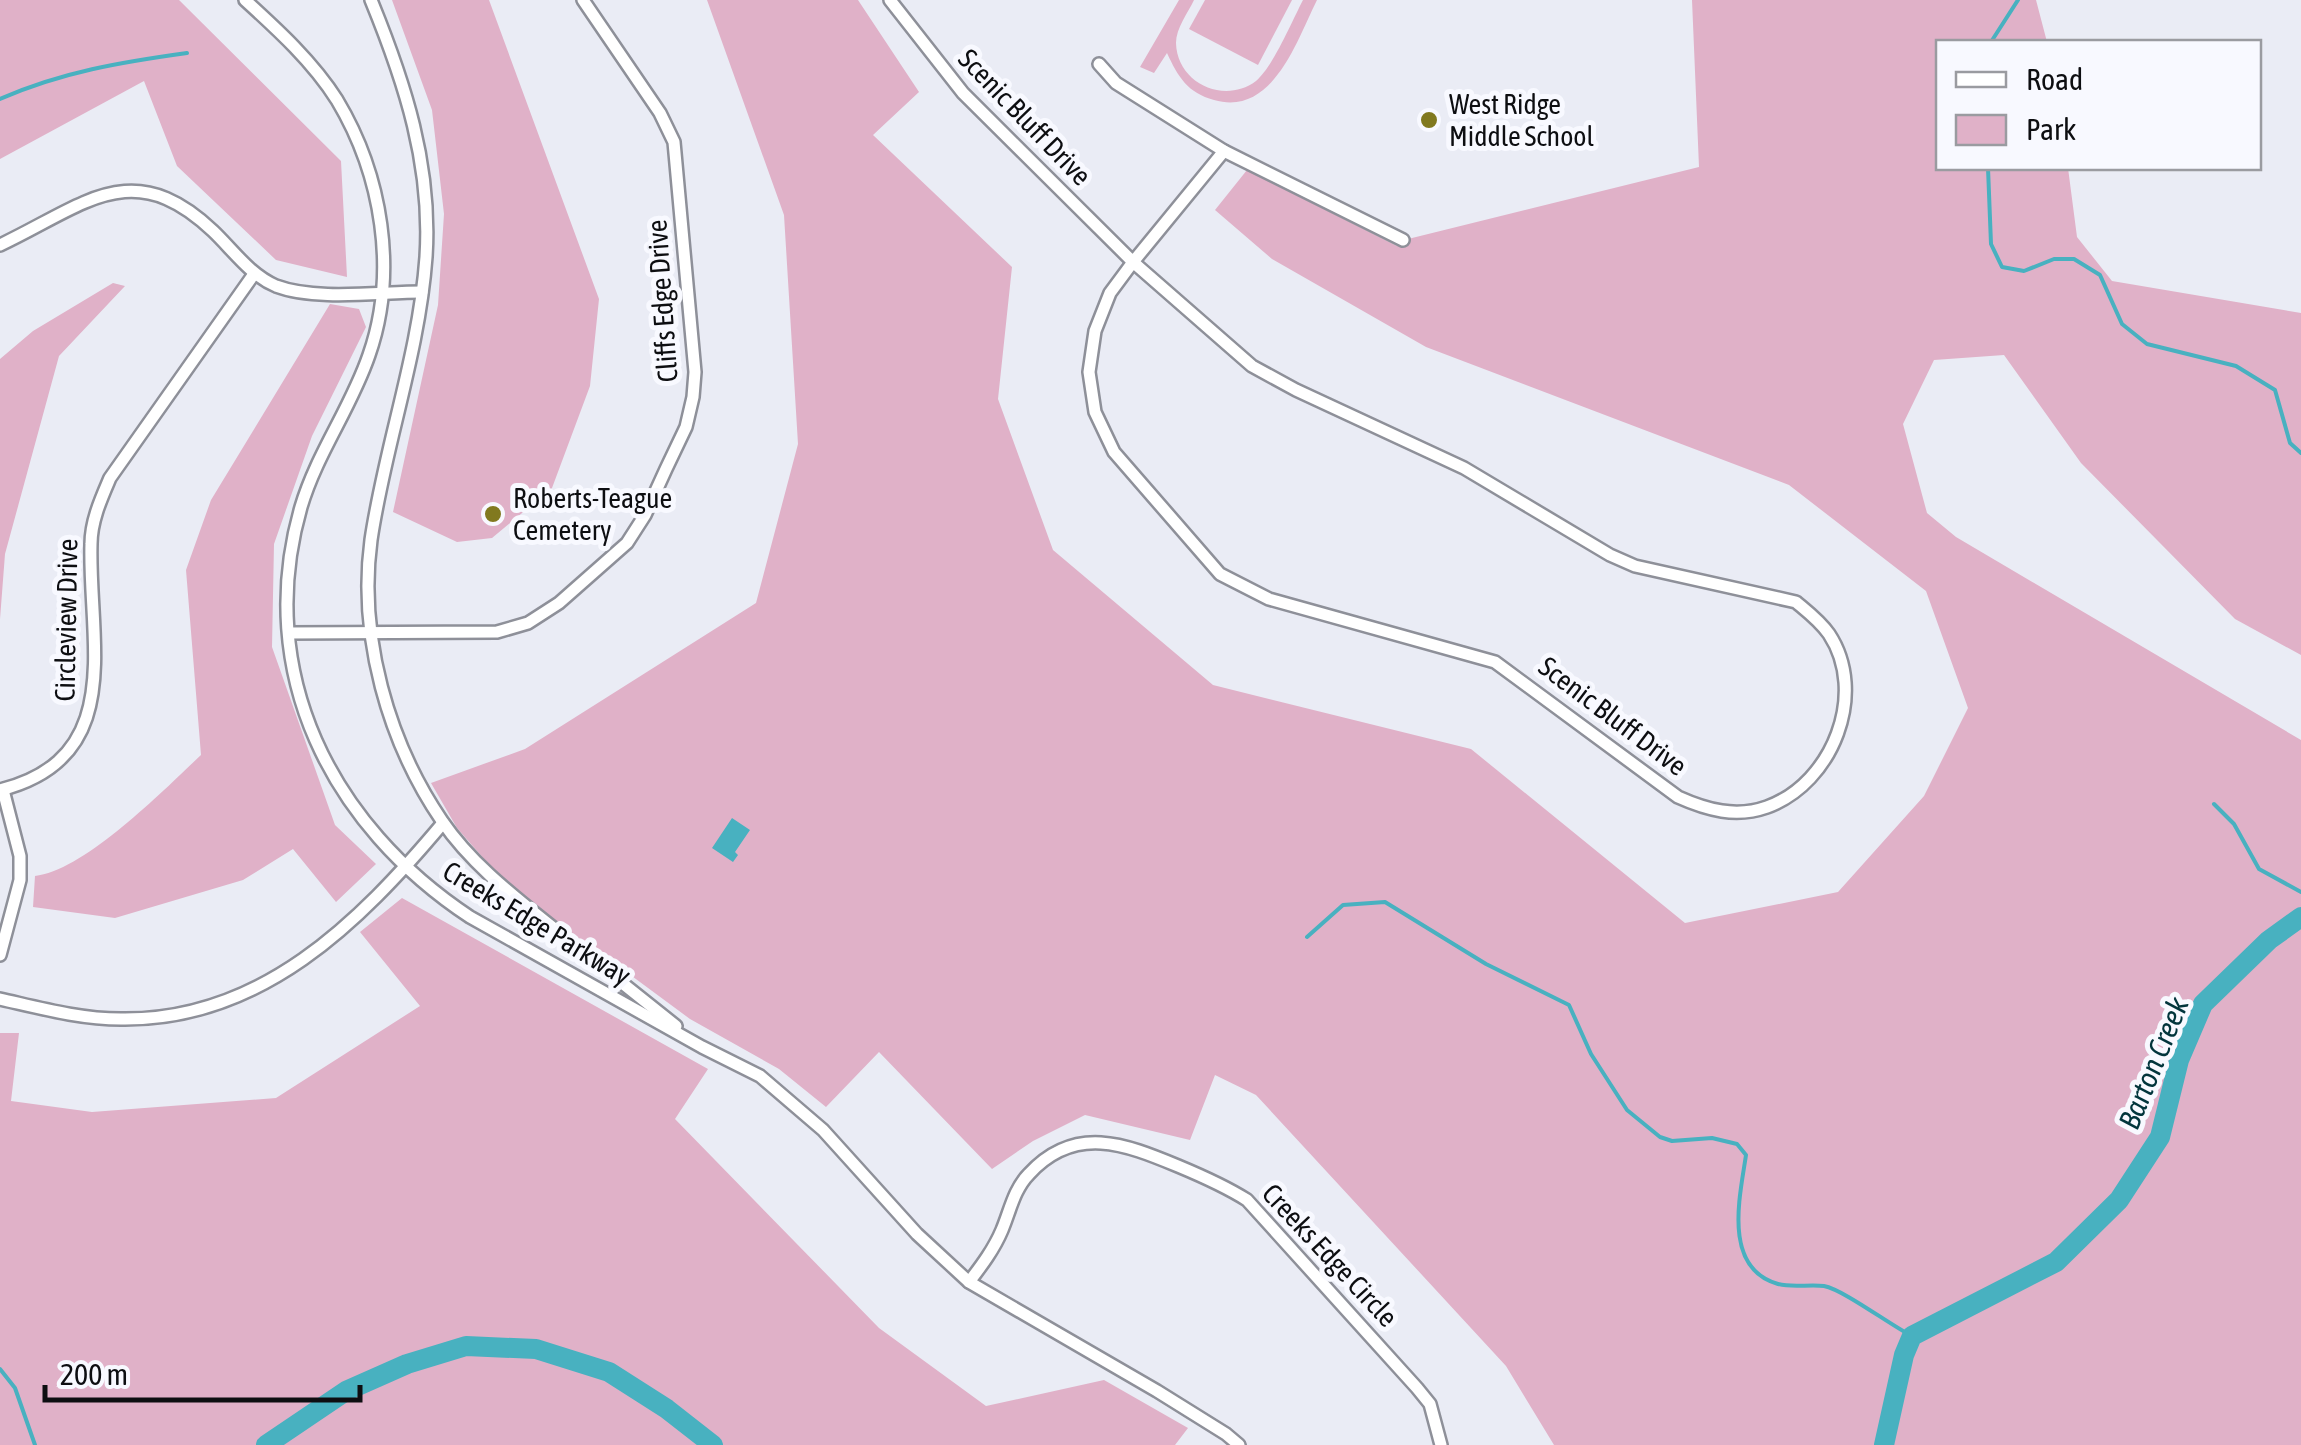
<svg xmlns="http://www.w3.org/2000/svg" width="2301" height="1445" font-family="'Asap Condensed',sans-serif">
<rect width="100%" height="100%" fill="#eaecf5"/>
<!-- green -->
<g fill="#e0b1c8">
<path d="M0 0H179L341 161 347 277 276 260 177 166 144 81 0 159Z"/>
<path d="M392 0H489L599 299 590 386 552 488 492 538 457 542 393 512 438 305 444 214 432 110Z"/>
<path d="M707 0H858L919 92 873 135 1012 267 998 399 1053 550 1213 685 1471 749 1685 923 1838 892 1924 796 1968 708 1926 591 1789 485 1426 347 1272 259 1215 210 1247 170 1397 246 1408 239 1699 167 1692 0H2036L2047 42H1938V168H2068L2077 237 2112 281 2301 313V655L2235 619 2081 463 2004 355 1934 360 1903 424 1927 513 1956 537 2301 740V1445H1554L1506 1366 1256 1095 1215 1075 1190 1140 1085 1115 1033 1141 992 1169 879 1052 826 1107 779 1069 690 1019 621 968 618 972 517 891 484 859 457 828 431 783 525 749 756 603 798 444 784 215Z"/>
<path d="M1179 0H1194C1188 13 1176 28 1176 43 1177 83 1224 105 1256 81 1273 67 1292 21 1303 0H1317C1297 40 1273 117 1214 100 1188 93 1178 77 1167 53L1154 73 1140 67Z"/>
<path d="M1205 0H1292L1258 65 1189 29Z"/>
<path d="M113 283 125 286 59 356 5 554 0 619V359L33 331Z"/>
<path d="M330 304 359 309 366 327 312 436 274 544 272 647 335 825 376 864 336 902 293 849 243 880 115 918 33 907 35 876C84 871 165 789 201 755L186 570 211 500Z"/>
<path d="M402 898 708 1069 675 1119 879 1328 986 1406 1104 1380 1188 1428 1175 1445H0V1033H19L11 1101 92 1112 276 1098 420 1006 360 932Z"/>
</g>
<!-- water -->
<path fill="#48b1c0" d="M732 818 750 830 735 852 738 855 733 862 712 848Z"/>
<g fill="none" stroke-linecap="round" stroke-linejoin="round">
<!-- stream -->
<g stroke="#48b1c0" stroke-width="4">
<path d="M1991 42 2018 0"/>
<path d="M0 99C61 72 122 62 187 53"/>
<path d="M1988 168 1991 244 2002 267 2024 271 2054 259H2074L2100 275 2122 324 2147 344 2236 366 2275 390 2290 443 2301 453"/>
<path d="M2214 804 2234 824 2259 869 2301 892"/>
<path d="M1307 937 1343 905 1385 902 1486 964 1569 1005 1591 1054 1627 1110 1660 1137 1672 1141 1712 1138 1737 1144 1746 1155C1740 1196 1722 1268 1778 1284 1793 1288 1809 1284 1824 1286 1844 1290 1890 1325 1912 1336"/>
<path d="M0 1369 15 1388 35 1445"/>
</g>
<!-- river -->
<g stroke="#48b1c0" stroke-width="20">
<path d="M266 1445 346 1391 407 1364 466 1346 536 1349 609 1372 667 1409 713 1445"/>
<path d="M1884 1445 1904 1355 1912 1336 2056 1262 2119 1200 2160 1137 2179 1060 2203 1004 2269 940 2301 917"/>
</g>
<defs>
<g id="minor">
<path d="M245 0C278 30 313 62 337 100 382 175 398 272 369 355 351 408 317 453 301 507 253 673 332 826 470 917L702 1047 760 1076 823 1130 917 1234 969 1282 1157 1391 1226 1434 1239 1445"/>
<path d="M371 0C405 83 432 166 426 257 419 354 385 445 371 540 358 636 388 742 442 821 472 865 516 898 557 931 597 963 636 994 676 1026"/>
<path d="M890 0 963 93 1133 262 1224 151"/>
<path d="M1099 64 1116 83 1224 151 1403 240"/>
<path d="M0 245C83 206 132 154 213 231 233 250 250 275 276 286 316 301 379 292 422 292"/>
<path d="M1133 262 1252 366 1296 390 1464 468 1610 555 1635 566 1796 602C1808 612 1820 621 1829 634 1868 693 1833 783 1767 807 1736 818 1707 810 1678 797L1495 662 1269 599 1220 574 1114 452 1095 412 1089 372 1095 331 1110 293Z"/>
<path d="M289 633 497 632 528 623 559 603 627 543 645 515 666 469 686 427 693 397 695 372 674 142 660 113 583 0"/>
<path d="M0 790C128 758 88 640 91 544 91 521 101 499 110 478L254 274"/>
<path d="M0 955 20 880V856L3 790"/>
<path d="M0 999C40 1008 80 1019 121 1019 261 1021 359 923 443 823"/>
<path d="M969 1282C982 1265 994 1249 1002 1230 1010 1211 1014 1189 1029 1174 1075 1124 1125 1144 1178 1166 1202 1176 1225 1186 1247 1200L1417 1388 1430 1404 1441 1445"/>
</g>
</defs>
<!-- minor casing -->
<use href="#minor" stroke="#8e9099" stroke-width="16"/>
<!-- minor -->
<use href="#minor" stroke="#fff" stroke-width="11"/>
</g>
<!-- markers -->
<g fill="#81791f" stroke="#f8f9ff" stroke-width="4">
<circle cx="1429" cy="120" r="10"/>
<circle cx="493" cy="514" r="10"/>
</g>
<g text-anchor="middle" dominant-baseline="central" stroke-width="10" stroke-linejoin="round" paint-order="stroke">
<!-- poi labels -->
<g font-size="28" fill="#0d0e11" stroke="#f8f9ff" text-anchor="start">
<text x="1449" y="104">West Ridge<tspan x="1449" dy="32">Middle School</tspan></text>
<text x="513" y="498">Roberts-Teague<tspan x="513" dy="32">Cemetery</tspan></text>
</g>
<!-- street labels -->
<g font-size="28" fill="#0d0e11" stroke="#f8f9ff">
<text transform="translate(1025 117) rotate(46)">Scenic Bluff Drive</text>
<text transform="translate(662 301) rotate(-94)">Cliffs Edge Drive</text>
<text transform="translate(66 620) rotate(-89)">Circleview Drive</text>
<text transform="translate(1613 716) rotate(37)">Scenic Bluff Drive</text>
<text transform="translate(537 923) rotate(31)">Creeks Edge Parkway</text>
<text transform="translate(1330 1255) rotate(47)">Creeks Edge Circle</text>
</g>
<!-- water labels -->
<g font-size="30" font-style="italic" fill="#02353c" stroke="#f8f9ff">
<text transform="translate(2153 1063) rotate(-68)">Barton Creek</text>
</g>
</g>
<!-- legend -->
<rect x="1936" y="40" width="325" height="130" fill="#f8f9ff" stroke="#9a9ba0" stroke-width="2.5"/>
<rect x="1956" y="72" width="50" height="15" fill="#ffffff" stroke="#9a9ba0" stroke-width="2.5"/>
<text x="2026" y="90" font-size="30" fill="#0d0e11">Road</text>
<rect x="1956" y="115" width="50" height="30" fill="#e0b1c8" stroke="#9a9ba0" stroke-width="2.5"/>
<text x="2026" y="140" font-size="30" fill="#0d0e11">Park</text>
<!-- scale -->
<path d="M45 1385v15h315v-15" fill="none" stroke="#0d0e11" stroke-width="5"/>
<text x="60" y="1385" font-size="30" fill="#0d0e11" stroke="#f8f9ff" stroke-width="8" paint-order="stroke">200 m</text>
</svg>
